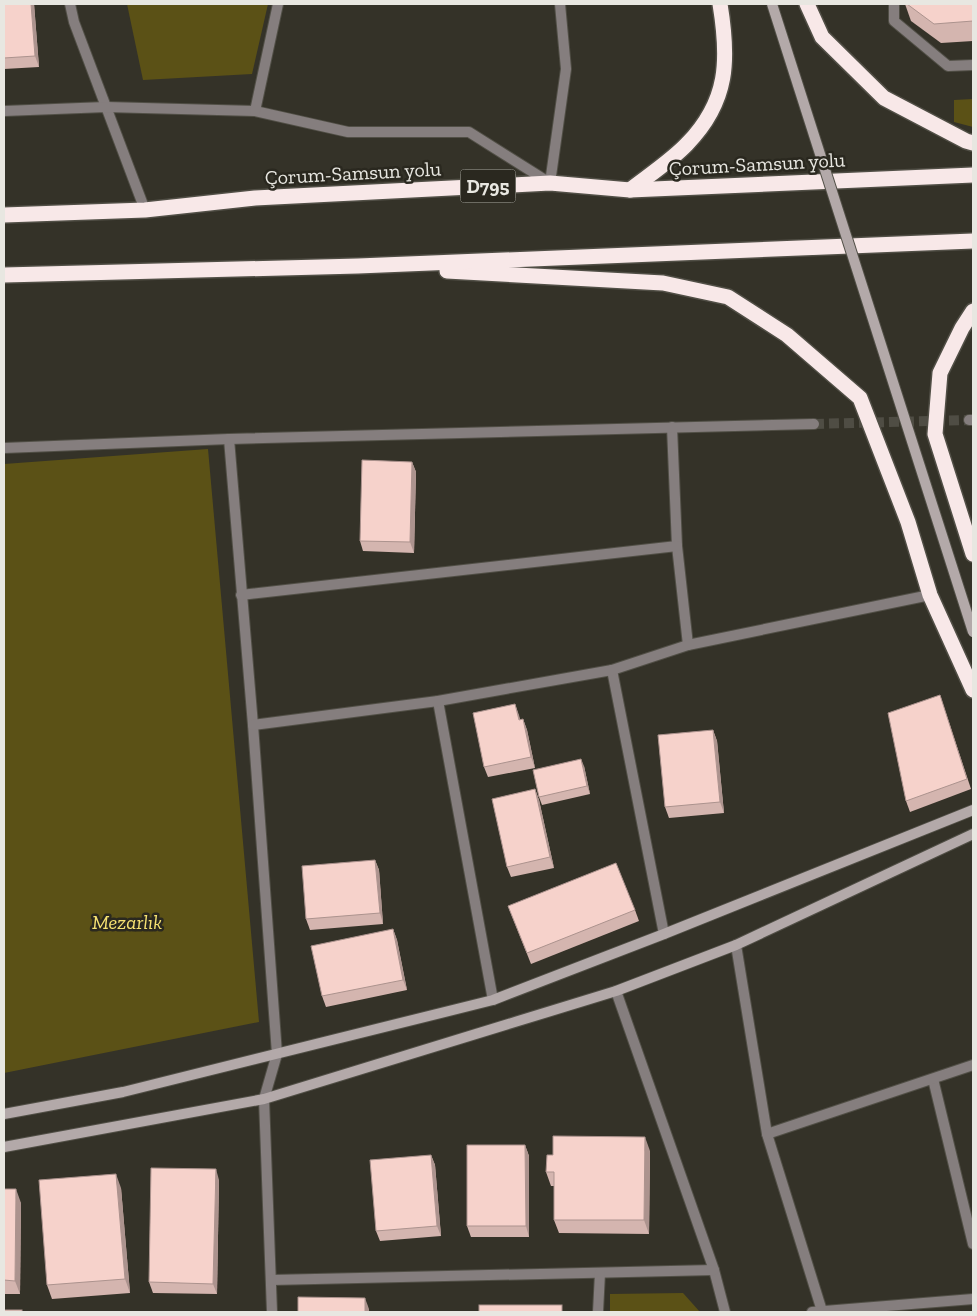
<svg xmlns="http://www.w3.org/2000/svg" width="977" height="1316" font-family="'Zilla Slab',serif">
<rect width="100%" height="100%" fill="#343228"/>
<!-- green -->
<g fill="#5b5116">
<path d="M127 4H268L252 74 143 80Z"/>
<path d="M973 99V127L954 122V100Z"/>
<path d="M208 449 259 1022 4 1073V464Z"/>
<path d="M683 1293 700 1312H610V1294Z"/>
</g>
<g fill="none" stroke-linecap="round" stroke-linejoin="round">
<!-- street-tunnel -->
<path stroke="#4f4d44" stroke-width="10" stroke-dasharray="10 5" stroke-linecap="butt" d="M814 424 969 420"/>
<defs>
<g id="street">
<path d="M70 4 74 22 145 210"/>
<path d="M894 4V21L948 66 973 65"/>
<path d="M4 111 106 107 255 111 348 132H469L550 183 566 69 560 4"/>
<path d="M255 111 278 4"/>
<path d="M969 420H973"/>
<path d="M672 427 677 546 688 645"/>
<path d="M229 439 253 725 277 1054 264 1099 272 1312"/>
<path d="M4 448 229 439 814 424"/>
<path d="M241 595 677 546"/>
<path d="M612 670 664 934"/>
<path d="M438 701 493 1000"/>
<path d="M253 725 438 701 612 670 688 645 930 595"/>
<path d="M736 945 767 1134 822 1311"/>
<path d="M616 991 714 1270 725 1312"/>
<path d="M933 1079 973 1244"/>
<path d="M767 1134 973 1065"/>
<path d="M271 1280 714 1270"/>
<path d="M598 1312 600 1273"/>
<path d="M812 1312 973 1299"/>
</g>
<g id="secondary">
<path d="M4 1114 123 1092 493 1000 664 934 973 810"/>
<path d="M4 1147 264 1099 616 991 736 945 973 834"/>
</g>
<g id="highway">
<path d="M807 4 822 37 884 98 966 141 973 143"/>
<path d="M630 190C648 176 672 160 687 144 729 101 729 59 720 4"/>
<path d="M4 215 145 210 255 198 550 183 630 190 973 175"/>
<path d="M447 271 663 283 728 297 787 335 860 398 908 522 930 595 973 690"/>
<path d="M4 275 358 266 973 241"/>
<path d="M973 311 962 328 940 373 935 434 973 554"/>
</g>
</defs>
<!-- street casing -->
<use href="#street" stroke="#514f46" stroke-width="12"/>
<!-- secondary casing -->
<use href="#secondary" stroke="#514f46" stroke-width="12"/>
<!-- highway casing -->
<use href="#highway" stroke="#514f46" stroke-width="18"/>
<!-- street -->
<use href="#street" stroke="#857e7e" stroke-width="10"/>
<!-- secondary -->
<use href="#secondary" stroke="#b3a9a9" stroke-width="10"/>
<!-- highway -->
<use href="#highway" stroke="#f8e8e8" stroke-width="15"/>
<defs>
<path id="secondary-bridge" d="M772 4 973 632"/>
</defs>
<!-- secondary-bridge casing -->
<use href="#secondary-bridge" stroke="#514f46" stroke-width="12" stroke-linecap="butt"/>
<!-- secondary-bridge -->
<use href="#secondary-bridge" stroke="#b3a9a9" stroke-width="10"/>
</g>
<!-- wall -->
<g fill="#d4b5af">
<path d="M4 4H34L39 67 4 69Z"/>
<path d="M905 4H973V41L941 43 911 21Z"/>
<path d="M412 462 416 472 414 553 363 551 360 541Z"/>
<path d="M940 695 971 789 910 812 906 801Z"/>
<path d="M515 704 520 720 523 719 527 730 535 768 488 777 484 767Z"/>
<path d="M713 730 717 741 724 813 669 818 665 807Z"/>
<path d="M584 766 590 794 542 805 539 797Z"/>
<path d="M535 789 539 800 554 868 511 877 507 867Z"/>
<path d="M375 860 379 870 383 924 310 930 306 919Z"/>
<path d="M508 906 635 910 639 921 531 964Z"/>
<path d="M393 929 397 940 407 990 326 1007 322 996Z"/>
<path d="M525 1145 529 1156V1237H471L467 1226Z"/>
<path d="M650 1151 649 1234 559 1233 554 1220V1186H551L546 1172 553 1155Z"/>
<path d="M431 1155 435 1165 441 1236 380 1241 376 1231Z"/>
<path d="M219 1180 217 1294 153 1293 149 1282Z"/>
<path d="M121 1188 130 1293 52 1299 47 1285Z"/>
<path d="M4 1189 21 1203 20 1294H4Z"/>
</g>
<!-- shaded-wall -->
<g fill="#ac938e">
<path d="M31 4H34L39 67 35 56Z"/>
<path d="M412 462 416 472 414 553 410 542Z"/>
<path d="M515 704 519 715 523 731 519 720Z"/>
<path d="M523 719 527 730 535 768 531 757Z"/>
<path d="M713 730 717 741 724 813 720 802Z"/>
<path d="M581 759 584 766 590 794 587 786Z"/>
<path d="M535 789 539 800 554 868 550 857Z"/>
<path d="M375 860 379 870 383 924 380 913Z"/>
<path d="M393 929 397 940 407 990 403 980Z"/>
<path d="M645 1137 650 1151 649 1234 644 1220Z"/>
<path d="M525 1145 529 1156V1237L526 1226Z"/>
<path d="M431 1155 435 1165 441 1236 437 1226Z"/>
<path d="M216 1169 219 1180 217 1294 213 1284Z"/>
<path d="M116 1174 121 1188 130 1293 125 1279Z"/>
<path d="M16 1189 21 1203 20 1294 15 1281Z"/>
<path d="M365 1298 369 1309V1312H365Z"/>
</g>
<!-- building -->
<g fill="#f6d2cb" stroke="#ac938e">
<path d="M4 4H31L35 56 4 58Z"/>
<path d="M907 4H973V21L934 24Z"/>
<path d="M362 460 412 462 410 542 360 541Z"/>
<path d="M940 695 967 779 906 801 888 713Z"/>
<path d="M515 704 519 720 523 719 531 757 484 767 473 713Z"/>
<path d="M713 730 720 802 665 807 658 735Z"/>
<path d="M581 759 587 786 539 797 533 770Z"/>
<path d="M535 789 550 857 507 867 492 799Z"/>
<path d="M375 860 380 913 306 919 302 866Z"/>
<path d="M616 863 635 910 527 953 508 906Z"/>
<path d="M393 929 403 980 322 996 311 946Z"/>
<path d="M553 1136 645 1137 644 1220H554V1172H546L547 1155H553Z"/>
<path d="M467 1145H525L526 1226H467Z"/>
<path d="M431 1155 437 1226 376 1231 370 1160Z"/>
<path d="M151 1168 216 1169 213 1284 149 1282Z"/>
<path d="M116 1174 125 1279 47 1285 39 1180Z"/>
<path d="M4 1189H16L15 1281 4 1280Z"/>
<path d="M298 1297 365 1298V1312H298Z"/>
<rect x="479" y="1305" width="83" height="7"/>
<rect x="4" y="1310" width="18" height="2"/>
</g>
<g text-anchor="middle" dominant-baseline="central" stroke-width="5" stroke-linejoin="round" paint-order="stroke">
<!-- shield labels -->
<rect fill="#2a281f" stroke="#afaea7" stroke-width="1" x="460.5" y="169.5" width="55" height="33" rx="4"/>
<g font-size="19" font-weight="bold" fill="#e8e7e1">
<text x="488" y="186">D795</text>
</g>
<!-- street labels -->
<g font-size="20" fill="#e8e7e1" stroke="#2a281f">
<text transform="translate(757 164) rotate(-3)">Çorum-Samsun yolu</text>
<text transform="translate(353 173) rotate(-3)">Çorum-Samsun yolu</text>
</g>
<!-- park labels -->
<g font-size="20" font-style="italic" fill="#f6e272" stroke="#2a281f">
<text x="127" y="922">Mezarlık</text>
</g>
</g>
<!-- border -->
<rect width="977" height="1316" fill="none" stroke="#e8e7e1" stroke-width="10"/>
</svg>
